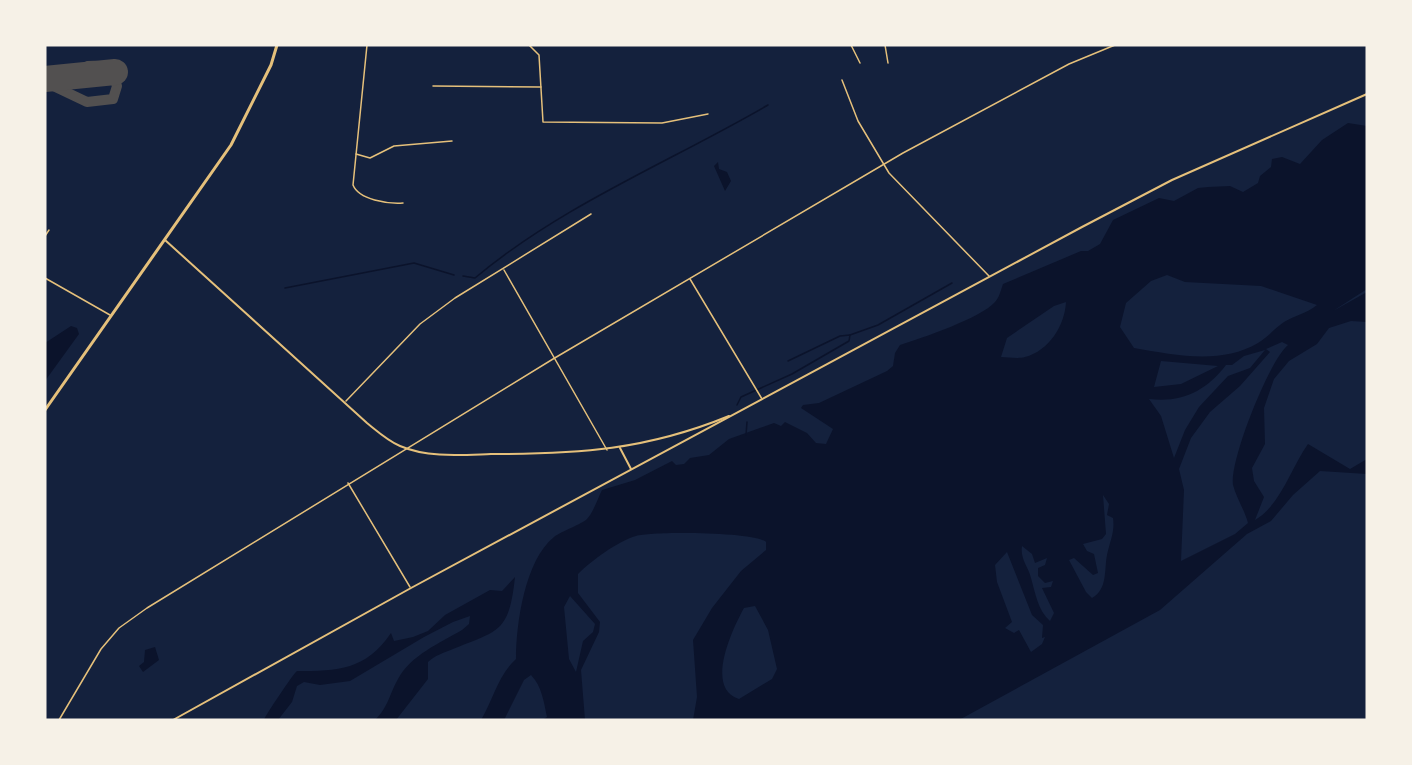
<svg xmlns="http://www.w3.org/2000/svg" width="1412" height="765" font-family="Georgia,serif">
<rect width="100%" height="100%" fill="#14213d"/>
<!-- water -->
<g fill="#0b132b" fill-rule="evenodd">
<path d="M1348 123 1367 126V289L1333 311 1367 292V322L1351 321 1329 328 1317 344 1289 361 1274 379 1264 408 1265 444 1252 468 1254 481 1264 497 1255 520C1280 506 1291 468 1308 444L1350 469 1367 459V474L1320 471 1293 495 1271 521 1247 534 1160 610 959 720H693L697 697 693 640 712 608 741 571 766 550V542C756 532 653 531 636 536 618 541 591 561 578 574V593L600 622 599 632 581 670 585 720H542L547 717C544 703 542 686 531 675L524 680 504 720H481C493 700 498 675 516 659 516 624 525 560 554 537 562 531 582 524 587 519 593 513 598 498 602 490L635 480 672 461 676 465 684 464 690 458 709 455 729 439 774 423 781 426 785 422 807 433 816 443 826 444 833 429 801 408 803 405 819 403 887 371 893 366 895 353 900 345C922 338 981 318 995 302 999 298 1001 290 1003 284L1081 251H1088L1100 244 1113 220 1159 198 1174 201 1198 188 1208 187 1230 186 1243 192 1258 183 1260 176 1271 167 1272 159 1282 157 1300 164 1322 140ZM1167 275 1185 282 1261 286 1317 305C1306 314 1295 315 1284 322 1275 328 1268 337 1258 343 1221 365 1175 355 1134 348L1120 327 1126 303 1151 281ZM1066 302C1065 325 1049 351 1025 357 1018 359 1008 357 1001 357L1007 338 1054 306ZM1282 342 1288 345C1270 359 1229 461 1233 485 1236 497 1245 511 1248 523L1235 534 1181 561 1184 490 1179 469 1191 438 1210 412 1240 386 1270 352 1266 349ZM1265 350 1250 368 1228 376 1199 407 1185 430 1174 458 1161 416 1149 399C1182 403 1206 391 1226 365H1232L1244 356ZM1161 361 1218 366 1181 384 1154 387ZM1103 495 1109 504 1107 515 1113 518C1115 532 1110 541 1107 555 1104 570 1108 589 1092 598L1086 592 1069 560 1074 558 1093 575 1098 573 1094 554 1087 551 1083 544 1102 539 1106 534ZM1022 546 1032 554 1035 563 1047 558 1045 565 1038 568V576L1045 583 1053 581 1051 587 1042 588 1054 613 1050 621C1038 611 1035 592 1031 578 1028 566 1020 559 1022 546ZM1007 552 1032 615 1043 625 1042 638 1045 637 1042 644 1031 652 1019 630 1014 633 1005 628 1012 622 997 582 995 565ZM570 596 595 624 593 632 583 641 576 672 569 659 564 607ZM755 606 768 630 777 669 772 679 739 699C704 688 733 628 744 608Z"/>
<path d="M718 162 719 169 727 172 731 181 725 191 714 166Z"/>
<path d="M71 326 77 328 79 334 45 381V343Z"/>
<path d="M515 577C509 633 499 630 453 649 443 653 436 655 428 662V679L396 720H375C389 706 389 695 398 679 411 655 440 643 462 630L469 624 470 616 453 622 424 637 350 681 320 685 304 682 297 686 292 702 278 720H264C265 716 293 674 297 671 338 671 366 670 391 633L394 641 413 637 428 631 445 615 490 590 502 591Z"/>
<path d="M155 647 159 660 143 672 139 666 144 662 145 650Z"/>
</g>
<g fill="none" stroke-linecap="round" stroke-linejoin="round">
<!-- stream -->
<g stroke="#0b132b" stroke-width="1.5">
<path d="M463 276 475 278C562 205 670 162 768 105"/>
<path d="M285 288 414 263 454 275"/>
<path d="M850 335 878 325 952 283"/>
<path d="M737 405 741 397 792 374 849 341 850 335 840 336 788 361"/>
<path d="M746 435 747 422"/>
</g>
<!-- taxiway -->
<path stroke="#525050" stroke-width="10" d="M45 82 87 102 113 99 117 86C112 70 105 64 88 66L76 76"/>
<!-- runway -->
<path stroke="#525050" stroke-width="26" d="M45 79 115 72"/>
<!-- minor -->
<g stroke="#e5c07b" stroke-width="1.5">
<path d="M367 45 353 185C359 200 388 204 403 203"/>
<path d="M529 45 539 55 543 122 662 123 708 114"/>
<path d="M851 45 860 63"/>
<path d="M885 45 888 63"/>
<path d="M842 80 858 121 889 173 989 276"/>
<path d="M433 86 541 87"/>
<path d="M356 154 370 158 394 146 452 141"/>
<path d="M45 236 49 230"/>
<path d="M504 270 607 450"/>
<path d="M45 278 110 315"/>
<path d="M690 279 762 399"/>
<path d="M346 401 420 324 455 298 591 214"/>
<path d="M348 483 410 587"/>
<path d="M59 720 101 649 119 628 147 608 553 359 903 153 1069 64 1115 45"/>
</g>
<!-- tertiary -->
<g stroke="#e5c07b" stroke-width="2">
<path d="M165 240 367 423C377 431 388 441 400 446 428 458 461 455 491 454 579 454 646 450 729 416"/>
<path d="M620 448 631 469"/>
<path d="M173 720 411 588 1082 227 1172 180 1367 94"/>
</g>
<!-- trunk -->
<path stroke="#e5c07b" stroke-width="3" d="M45 410 231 145 271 65 277 45"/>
</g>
<!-- border -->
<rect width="1412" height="765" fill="none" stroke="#f6f1e7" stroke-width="93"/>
</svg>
